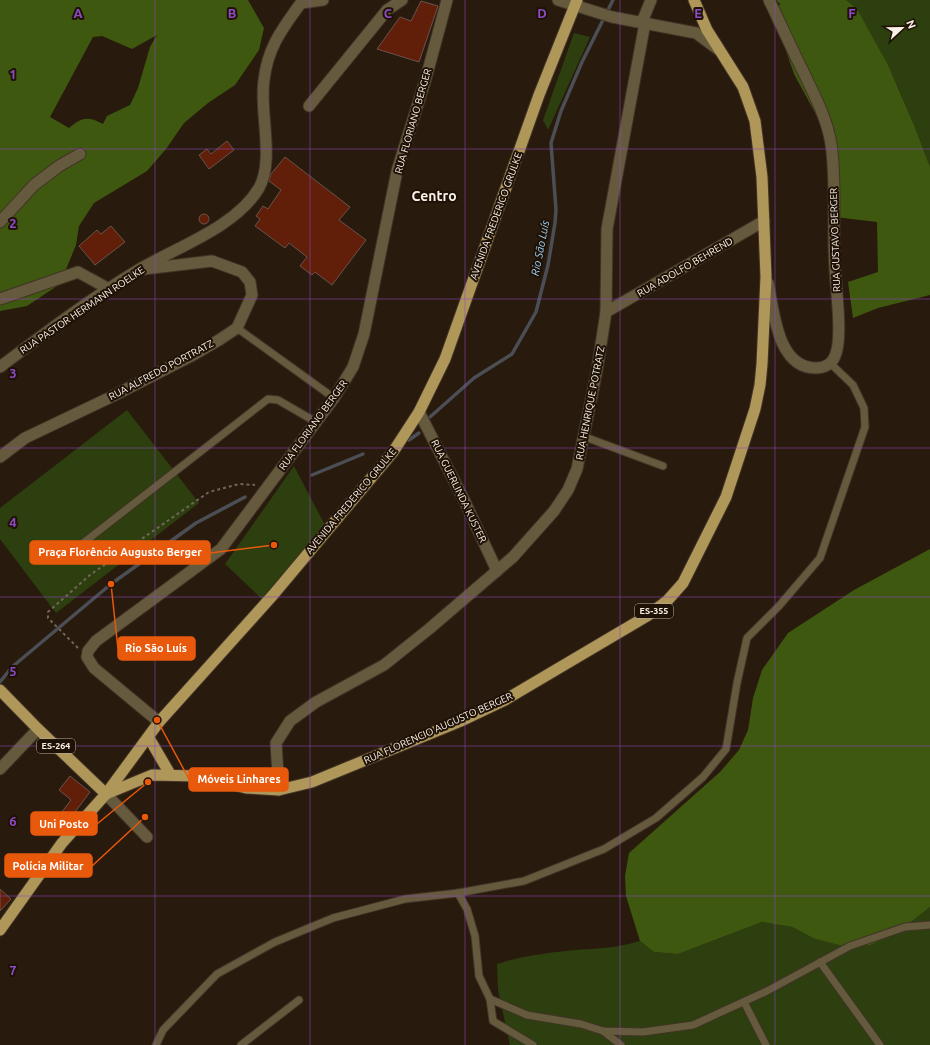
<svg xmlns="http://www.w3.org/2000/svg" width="930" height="1045" font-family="Ubuntu,sans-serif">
<rect width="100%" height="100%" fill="#281a0d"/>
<!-- green -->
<g fill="#2d3e0f">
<path d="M846 0H930V167C914 124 897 81 874 40 866 26 859 12 846 0Z"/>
<path d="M574 33 590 37 548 130 543 120Z"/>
<path d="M127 410 199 503 56 613 0 539V508Z"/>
<path d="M294 466 326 527 263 600 225 564Z"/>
<path d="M930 907V1045H510L498 990 497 964C519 957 543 953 566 951 592 948 615 949 640 941L654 952 678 954 762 922 792 927 813 938 897 933Z"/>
</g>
<!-- forest -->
<g fill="#3f5810" fill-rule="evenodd">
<path d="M0 0H248L264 28 259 50 235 85 208 103 184 123 166 149 147 171 94 203 79 226 76 245 60 284 27 306 0 311ZM157 35 150 47 138 88 130 105 107 116 103 124C88 116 82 117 69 128L50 117 93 37 102 36 132 49Z"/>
<path d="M776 0H846L857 9 888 65 914 125 930 167V295L878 308 853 318 848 282 878 272 877 222 835 217 825 131 794 74 781 36 771 20 780 4Z"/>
<path d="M930 549V907L897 933 870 945 843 946 813 938 792 927 762 922 678 954 654 952 640 941 626 896 625 876 629 853 720 772 739 750 748 730 753 698 762 670 788 633 854 590Z"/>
</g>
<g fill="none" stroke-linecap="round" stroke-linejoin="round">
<!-- stream -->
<g stroke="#4b4e54" stroke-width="3.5">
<path d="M430 417 474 378 512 354 536 312 548 265 555 223 556 210 551 143 561 111 582 62 613 0"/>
<path d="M409 440 419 433"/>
<path d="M312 475 363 454"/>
<path d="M0 682 12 667 111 584 196 523 245 497"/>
</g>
</g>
<!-- building -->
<g fill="#611f0a" stroke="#6a534c">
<path d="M421 1 438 6 419 62 377 49 400 17 411 21Z"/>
<path d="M227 141 234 150 209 169 199 155 207 149 211 154Z"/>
<path d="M285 157 350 207 339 220 366 240 332 285 315 272 312 275 300 266 307 257 289 243 285 248 255 226 260 219 256 216 263 206 268 209 281 190 269 181 271 174Z"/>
<circle cx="204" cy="219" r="5"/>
<path d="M111 226 125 242 95 265 79 246 97 230 101 234Z"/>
<path d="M70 776 90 792 69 820 61 813 71 800 59 790Z"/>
<path d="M0 889 11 899 0 911Z"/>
</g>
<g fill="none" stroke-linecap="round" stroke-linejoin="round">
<defs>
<g id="service">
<path d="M237 328 334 398"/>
<path d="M585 437 663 466"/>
<path d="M60 561 268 399 278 400 316 422"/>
<path d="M458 893 524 881 604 849 656 818 703 777 726 749 737 683 747 638 779 606 820 558 865 427 864 408 853 385 830 363"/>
<path d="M820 962 880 1045"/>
<path d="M490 999 493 1021 533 1045"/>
<path d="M744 1002 766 1045"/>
<path d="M603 1031 621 1045"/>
<path d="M156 1045 163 1030 217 974 275 942 333 918 405 899 458 893 467 909 475 936 479 976 490 999 527 1015 581 1024 603 1031 643 1032 693 1025 767 991 850 946 905 927 930 925"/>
<path d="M241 1045 299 1000"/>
</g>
<g id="minor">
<path d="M558 0 612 17 696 33 719 50"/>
<path d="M301 3 323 0"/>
<path d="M642 22 651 0"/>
<path d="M309 106 387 10 402 0"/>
<path d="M0 222 34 185 59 166 80 154"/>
<path d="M768 283C774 311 777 368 816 368 824 368 832 364 835 356 843 339 836 289 835 269 832 228 837 185 831 144 827 118 814 95 803 71 791 48 781 24 769 0"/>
<path d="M0 299 78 272 109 289"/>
<path d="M606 312 764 221"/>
<path d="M0 367C45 333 90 299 138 270 177 247 236 227 259 188 275 160 259 111 264 80 268 45 284 27 303 0"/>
<path d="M419 412 465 502 497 571"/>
<path d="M0 457 25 438 113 396 195 354 219 340 237 328 252 295 250 282 242 272 212 261 144 269"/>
<path d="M159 722 94 668 87 657 88 651 96 641 221 549 334 398 353 367 364 334 397 171 426 78 447 0"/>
<path d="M0 769 38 729"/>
<path d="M279 790 276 743 290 721 316 702 384 665 429 629 513 557 554 511 568 490 577 469 597 370 606 312 607 229 645 23"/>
<path d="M106 794 147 837"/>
</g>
<g id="primary">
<path d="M0 690 38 729 106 794"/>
<path d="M149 738 170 774"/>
<path d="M106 794 152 775 197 776 246 788 279 790 312 782 461 721 505 700 647 616 667 601 683 583 726 497 755 409 760 385 762 364 766 277 762 177 755 121 743 87 707 30 694 0"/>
<path d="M0 930 62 843 106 794 159 722 273 595 393 452 419 412 445 359 539 95 577 0"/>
</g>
</defs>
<!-- service casing -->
<use href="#service" stroke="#413427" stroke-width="9"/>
<!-- minor casing -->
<use href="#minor" stroke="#413427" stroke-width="13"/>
<!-- primary casing -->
<use href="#primary" stroke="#413427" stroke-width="13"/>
<!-- path -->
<path stroke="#72665a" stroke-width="2" stroke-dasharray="3 3" stroke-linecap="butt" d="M78 648 48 618V612L90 575 209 492 239 484 255 485"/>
<!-- service -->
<use href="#service" stroke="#655a3d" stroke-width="7"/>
<!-- minor -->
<use href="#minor" stroke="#655a3d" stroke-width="11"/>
<!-- primary -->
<use href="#primary" stroke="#af9659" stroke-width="11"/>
</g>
<!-- grid -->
<path fill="none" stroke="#8e4ac5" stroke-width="1" stroke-opacity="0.55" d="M155 0V1045M310 0V1045M465 0V1045M620 0V1045M775 0V1045M0 149H930M0 299H930M0 448H930M0 597H930M0 746H930M0 896H930"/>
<g text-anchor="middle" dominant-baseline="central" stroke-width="4" stroke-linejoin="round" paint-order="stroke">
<!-- shield labels -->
<g fill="#1e1105" stroke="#b9aea4" stroke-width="1">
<rect x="635" y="604" width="38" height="14" rx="3"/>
<rect x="37" y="739" width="38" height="14" rx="3"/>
</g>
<g font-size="9" font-weight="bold" fill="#fbf1e8">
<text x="654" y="611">ES-355</text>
<text x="56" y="746">ES-264</text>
</g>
<!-- street labels -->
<g font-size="10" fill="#fbf1e8" stroke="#1e1105">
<text transform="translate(413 121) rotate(-74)">RUA FLORIANO BERGER</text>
<text transform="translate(496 216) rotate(-70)">AVENIDA FREDERICO GRULKE</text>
<text transform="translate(835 240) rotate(-92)">RUA GUSTAVO BERGER</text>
<text transform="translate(685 267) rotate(-30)">RUA ADOLFO BEHREND</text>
<text transform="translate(82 310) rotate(-34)">RUA PASTOR HERMANN ROELKE</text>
<text transform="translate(161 370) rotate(-28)">RUA ALFREDO PORTRATZ</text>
<text transform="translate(590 403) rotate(-79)">RUA HENRIQUE POTRATZ</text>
<text transform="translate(313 425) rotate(-54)">RUA FLORIANO BERGER</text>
<text transform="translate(459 491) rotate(64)">RUA GUERLINDA KUSTER</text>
<text transform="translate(351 501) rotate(-50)">AVENIDA FREDERICO GRULKE</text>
<text transform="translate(438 728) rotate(-24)">RUA FLORENCIO AUGUSTO BERGER</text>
</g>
<!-- water labels -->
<g font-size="11" font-style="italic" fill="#9ed3fa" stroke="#1e1105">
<text transform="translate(540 248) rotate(-79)">Rio São Luís</text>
</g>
<!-- district labels -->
<g font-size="14" font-weight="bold" fill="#fbf1e8" stroke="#1e1105">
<text x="434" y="196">Centro</text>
</g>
</g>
<g font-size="13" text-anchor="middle" font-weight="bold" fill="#8e4ac5" stroke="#1e1105" stroke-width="4" stroke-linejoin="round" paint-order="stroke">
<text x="78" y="18">A</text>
<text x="232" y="18">B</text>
<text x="388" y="18">C</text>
<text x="542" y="18">D</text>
<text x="698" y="18">E</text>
<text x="852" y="18">F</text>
<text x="13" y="79">1</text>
<text x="13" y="228">2</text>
<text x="13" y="378">3</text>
<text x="13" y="527">4</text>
<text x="13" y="676">5</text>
<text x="13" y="826">6</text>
<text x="13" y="975">7</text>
</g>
<!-- callouts -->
<path fill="none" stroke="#e8590c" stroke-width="1.5" d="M274 545L210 553M111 584L118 649M157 720L189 779M148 782L97 824M145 817L92 866"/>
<g fill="#e8590c" stroke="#1e1105" stroke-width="1.5">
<circle cx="274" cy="545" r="4"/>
<circle cx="111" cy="584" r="4"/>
<circle cx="157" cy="720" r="4"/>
<circle cx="148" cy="782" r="4"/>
<circle cx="145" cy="817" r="4"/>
</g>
<g fill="#e8590c" stroke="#e8590c" stroke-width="1.5">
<rect x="30" y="541" width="180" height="23" rx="4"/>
<rect x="118" y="637" width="77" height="23" rx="4"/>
<rect x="189" y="768" width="99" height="23" rx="4"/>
<rect x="31" y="812" width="66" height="23" rx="4"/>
<rect x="5" y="854" width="87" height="23" rx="4"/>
</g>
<g font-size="11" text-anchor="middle" font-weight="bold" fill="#fff">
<text x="120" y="556">Praça Florêncio Augusto Berger</text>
<text x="156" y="652">Rio São Luís</text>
<text x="239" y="783">Móveis Linhares</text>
<text x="64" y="828">Uni Posto</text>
<text x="48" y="870">Polícia Militar</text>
</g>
<!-- north arrow -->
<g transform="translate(902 28) rotate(68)" stroke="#1e1105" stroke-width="3" paint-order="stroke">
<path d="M0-3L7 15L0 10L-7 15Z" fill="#fbf1e8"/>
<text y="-6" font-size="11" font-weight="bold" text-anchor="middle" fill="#fbf1e8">N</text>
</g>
</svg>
